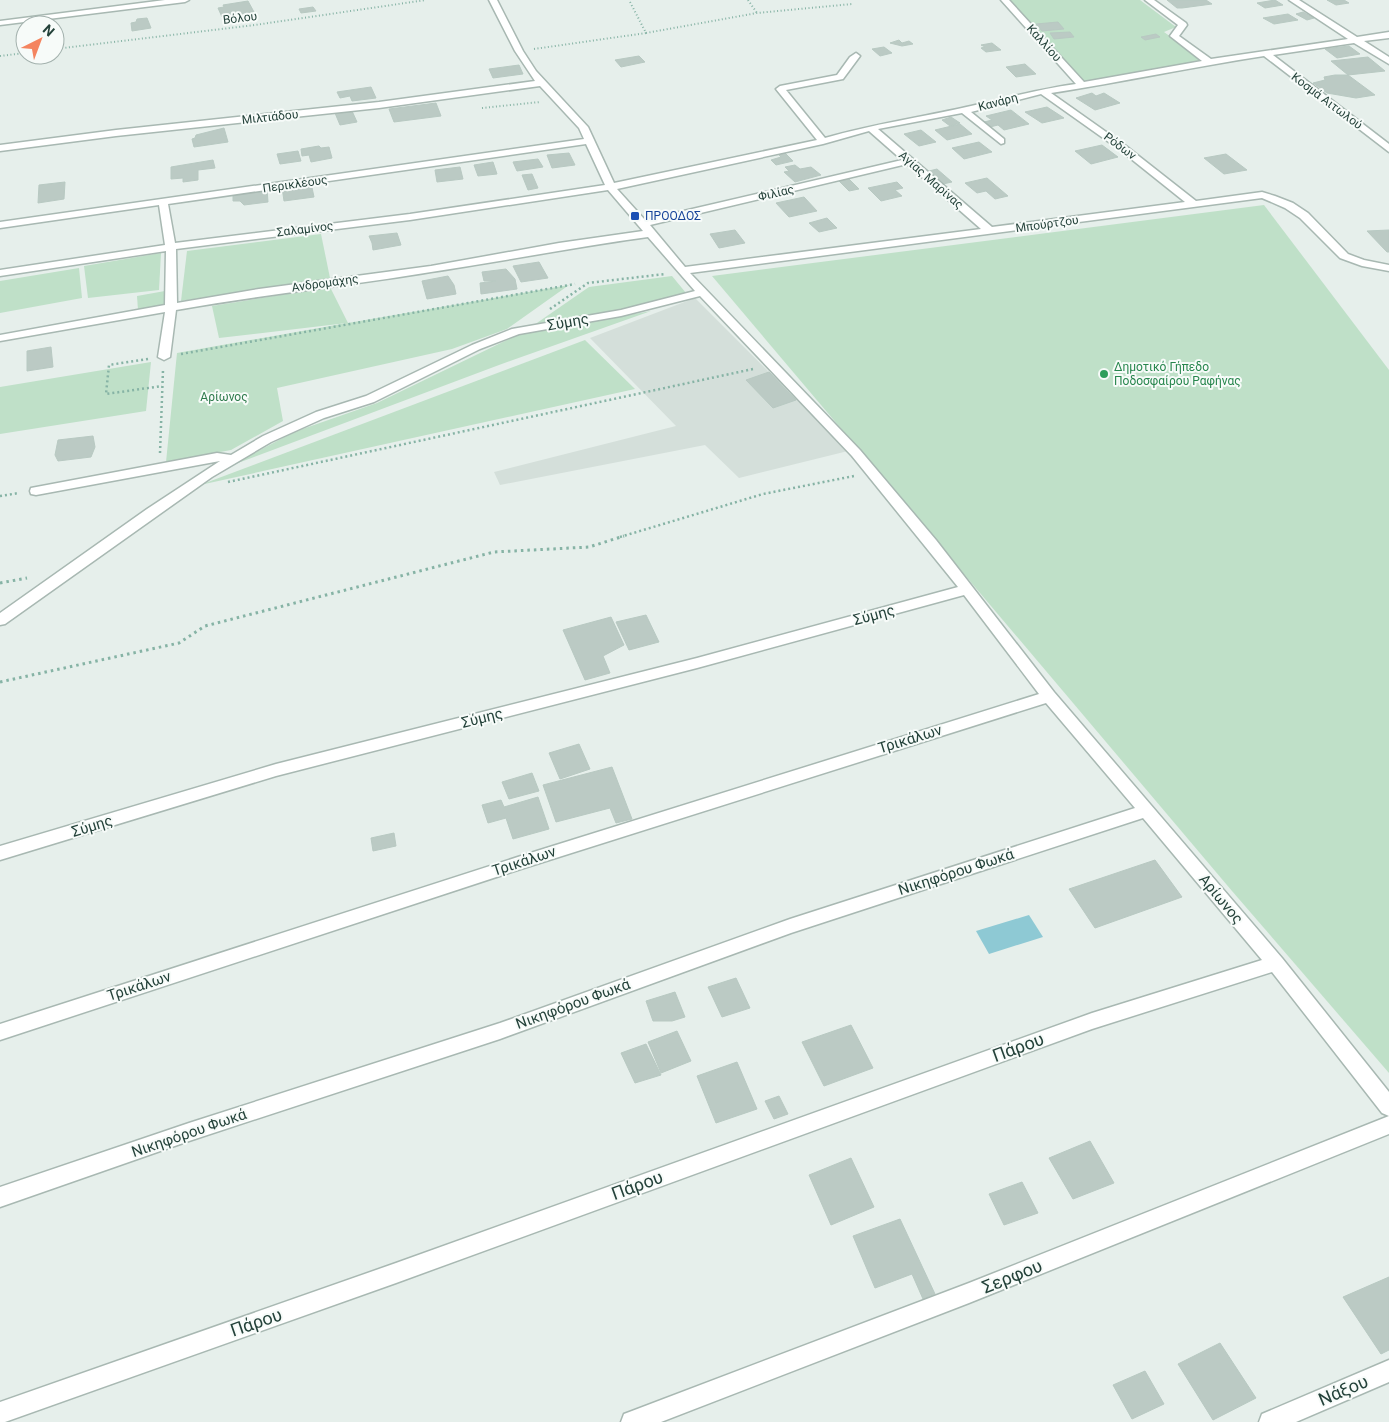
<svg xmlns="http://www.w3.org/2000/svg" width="1389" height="1422" font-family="Roboto,sans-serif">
<rect width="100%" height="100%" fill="#e6efeb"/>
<!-- built -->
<path fill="#d4dfda" d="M695 298 848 451 739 478 705 445 500 485 494 472 676 426 590 338Z"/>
<!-- green -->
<g fill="#bfe0c8">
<path d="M1009 0H1140L1176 27 1164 32 1206 62 1085 82Z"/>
<path d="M1264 205 1389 370V1073L1232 891 712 276Z"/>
<path d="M321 234 330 278 181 301 187 251Z"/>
<path d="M161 253 159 290 88 298 84 266Z"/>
<path d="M79 268 82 298 0 313V281Z"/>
<path d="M672 276 686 293 611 312 534 325 589 287Z"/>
<path d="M569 285 507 329 452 349 277 388 283 421 231 450 166 462 177 353 347 323 219 338 212 306 330 287 348 323Z"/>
<path d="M165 291 164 306 138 310 137 296Z"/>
<path d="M651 311 499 365 230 466 294 432 377 403 517 335Z"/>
<path d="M585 340 635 389 200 485Z"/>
<path d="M151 362 146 411 0 434V387Z"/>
</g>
<!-- water -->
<path fill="#8ec9d4" d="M1029 915 1043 937 989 954 976 931Z"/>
<!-- building -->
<g fill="#bbcac4" stroke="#b8c9c2">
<path d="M1167 0H1206L1212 4 1182 8H1177Z"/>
<path d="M1275 0 1283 5 1265 8 1257 3Z"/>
<path d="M1327 0H1344L1349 3 1336 5Z"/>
<path d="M248 1 254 12 222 17 218 8 224 7 223 5Z"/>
<path d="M313 7 316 11 301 13 299 9Z"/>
<path d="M1303 12 1314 18 1307 20 1296 14Z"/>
<path d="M1288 14 1298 20 1274 24 1263 18Z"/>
<path d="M147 18 151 28 132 31 131 23 136 22 137 19Z"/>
<path d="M1058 22 1064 29 1042 31 1036 24Z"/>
<path d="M1070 32 1074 37 1054 39 1050 33Z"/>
<path d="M1156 34 1160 37 1145 40 1141 37Z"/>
<path d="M899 40 902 43 909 41 913 44 902 46 890 43Z"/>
<path d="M992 43 1001 50 986 52 981 48 985 47 981 45Z"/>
<path d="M1349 46 1360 54 1337 58 1325 49Z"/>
<path d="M884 47 892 53 880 56 872 49Z"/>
<path d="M639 56 645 62 621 67 615 60Z"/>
<path d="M1368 57 1385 71 1348 75 1331 61Z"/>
<path d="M1025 64 1036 74 1016 77 1006 67Z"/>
<path d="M519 65 523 74 493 78 489 69Z"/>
<path d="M1335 75H1348L1375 95 1356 98 1327 93 1313 83 1325 80 1324 77Z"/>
<path d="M371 87 376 98 352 101 350 96 340 98 337 92Z"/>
<path d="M1092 93 1096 96 1104 93 1120 103 1095 110 1076 98Z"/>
<path d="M436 103 441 116 394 122 389 109Z"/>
<path d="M1047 107 1064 118 1042 123 1025 112Z"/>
<path d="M1011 110 1029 124 1004 130 998 125 990 127 984 122 992 120 986 116Z"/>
<path d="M352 111 357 122 340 125 335 113Z"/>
<path d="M951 117 960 123 950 126 942 120Z"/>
<path d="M960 124 972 134 947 140 935 130Z"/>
<path d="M224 128 228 142 194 147 192 139 195 138 196 135Z"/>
<path d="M921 130 936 142 919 146 904 134Z"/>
<path d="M979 142 992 152 964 159 952 148Z"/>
<path d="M1102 145 1118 157 1091 164 1075 151Z"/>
<path d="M319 146 321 148 329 147 332 158 311 162 309 155 302 156 301 149Z"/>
<path d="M298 151 301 161 280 164 277 154Z"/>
<path d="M569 153 575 165 552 168 547 155Z"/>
<path d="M785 153 793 161 776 165 771 160 781 157 779 155Z"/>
<path d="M1226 154 1247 170 1224 174 1204 158Z"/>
<path d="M538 159 543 167 517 171 513 162Z"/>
<path d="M213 160 215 168 198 170V180L183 182V178L171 179V167Z"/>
<path d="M493 162 497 174 478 176 474 165Z"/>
<path d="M795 165 800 169 811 167 821 175 795 182 784 172 789 171 785 167Z"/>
<path d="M460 167 463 179 437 182 435 170Z"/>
<path d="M937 169 952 182 943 184 929 171Z"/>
<path d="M532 174 538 188 528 190 522 175Z"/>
<path d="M987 178 1008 196 995 199 986 191 977 193 965 183Z"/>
<path d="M849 179 859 189 849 191 839 181Z"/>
<path d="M65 182 64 199 38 203 39 185Z"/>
<path d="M897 182 903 188 895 190 902 196 881 201 868 188Z"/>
<path d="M311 183 314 197 284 201 282 187Z"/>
<path d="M267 189 268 202 244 205 240 201H233V195Z"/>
<path d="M804 197 817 211 789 217 776 203Z"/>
<path d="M827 218 837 228 819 232 809 223Z"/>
<path d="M735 230 745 243 719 248 710 234Z"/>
<path d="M1389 230V252H1387L1367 231Z"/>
<path d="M397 233 401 245 373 250 372 243 369 236Z"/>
<path d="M539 262 548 278 521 282 513 266Z"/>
<path d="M506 269 515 279 517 289 481 294 480 283 496 281H484L482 272Z"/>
<path d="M448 276 454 285 456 294 427 299 422 281Z"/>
<path d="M51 347 53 367 27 371V351Z"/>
<path d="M769 372 796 400 773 408 746 380Z"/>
<path d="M93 436 95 447 91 457 58 461 55 455 58 440Z"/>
<path d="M646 615 659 642 629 650 616 622Z"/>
<path d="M611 617 624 645 603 656 610 673 585 680 563 630Z"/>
<path d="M579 744 590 769 560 779 549 753Z"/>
<path d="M612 767 632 819 616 823 610 808 556 822 543 785Z"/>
<path d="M532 773 539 791 509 799 502 782Z"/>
<path d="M538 797 549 829 513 839 506 818 488 823 482 805 501 800 504 807Z"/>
<path d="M394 833 396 846 373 851 371 838Z"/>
<path d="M1155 860 1182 897 1095 928 1069 889Z"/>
<path d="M736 978 750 1008 722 1017 708 987Z"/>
<path d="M675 992 685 1017 672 1021H653L646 1001Z"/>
<path d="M851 1025 873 1068 824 1086 802 1042Z"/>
<path d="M677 1031 691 1061 661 1073 648 1042Z"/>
<path d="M646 1044 661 1075 635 1083 621 1053Z"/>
<path d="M737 1062 757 1109 716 1123 697 1076Z"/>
<path d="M779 1096 788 1114 774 1119 765 1101Z"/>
<path d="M1090 1141 1114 1183 1073 1199 1049 1158Z"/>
<path d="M851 1158 874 1207 831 1225 809 1175Z"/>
<path d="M1022 1182 1038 1213 1004 1225 989 1194Z"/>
<path d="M900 1219 935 1294 923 1299 912 1274 875 1288 853 1236Z"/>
<path d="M1389 1277V1350L1381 1354 1343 1297Z"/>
<path d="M1220 1343 1256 1398 1213 1420 1178 1364Z"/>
<path d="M1145 1371 1164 1404 1132 1419 1113 1385Z"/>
</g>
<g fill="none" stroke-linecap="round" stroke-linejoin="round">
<defs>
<g id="minor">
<path d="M165 0H189L185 2 0 25V21Z"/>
<path d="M489 0H497L523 51 536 71 588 127 614 183 817 140 776 89 780 86 837 75 850 57 856 53 860 56 843 79 786 90 825 138C873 124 923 117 971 106 1006 98 1040 89 1076 84L1001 0H1009L1084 82 1202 61 1170 36 1178 25 1145 0H1154L1186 23 1187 25 1179 36 1211 59 1348 39 1289 0H1299L1357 37 1389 32V38L1364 41 1389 57V64L1354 43 1273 55 1389 144V152L1264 56C1192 67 1122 82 1051 93L1126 146 1196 201 1262 192 1275 196 1293 203 1308 213 1348 254 1364 260 1389 265V271L1362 266 1340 258 1300 218 1285 208 1262 198 690 273 860 450 936 540 1054 692 1282 958 1389 1092V1134L969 1303 661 1422H621L624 1414 632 1411 969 1283 1389 1116 1382 1113 1272 972 1092 1029 396 1283 5 1422H0V1402L396 1263 1092 1013 1262 960 1143 818 791 933 500 1039 189 1141 0 1207V1187L189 1123 500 1023 790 919 1135 808 1046 703 524 868 0 1040V1024L524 855 1039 694 964 595 697 668 276 776 0 860V846L276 764 697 658 958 587 852 456 700 296 621 316 519 334 480 349 374 402 324 418 271 442 212 477 5 624 0 625V613L147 509 220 461 36 495 31 494 30 491 31 488 217 453 231 455 263 436 316 412 366 396 472 345 512 329 621 310 695 291 648 237C575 247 504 261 431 272 346 286 261 295 176 310L170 357 164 360 158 357 165 312 0 341V335L165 305 166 251 0 276V270L165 245 159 205 0 228V222L584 139 579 128 540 86 379 108 116 136 0 151V145L116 130 379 102 535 81 515 51ZM1041 94 1120 150 1185 202 992 227 878 129 962 113 1001 144 1004 143V139L971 112ZM869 131 902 160 645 220 617 189 823 144ZM586 144 605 185 410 214 175 243 168 204ZM907 164 981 229 685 267 650 225ZM608 190 643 231 559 243 431 266 259 289 177 303 176 249 410 220Z"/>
<path d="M1389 1360V1382L1296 1422H1259L1262 1414Z"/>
</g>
</defs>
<!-- minor casing -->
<use href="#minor" stroke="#a8b8b2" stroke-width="3"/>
<!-- path-far2 -->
<g stroke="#86b3a5" stroke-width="2" stroke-dasharray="1 2.5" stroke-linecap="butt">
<path d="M748 0 757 13"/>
<path d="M646 33 757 13 852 4"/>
<path d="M55 49 255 25 426 0"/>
<path d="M534 49 646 33 629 0"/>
<path d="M0 56 25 53"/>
<path d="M482 108 540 102"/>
</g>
<!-- path-far1 -->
<g stroke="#86b3a5" stroke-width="2.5" stroke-dasharray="2 3" stroke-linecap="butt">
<path d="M550 309 588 283 665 274"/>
<path d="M181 354 575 284"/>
<path d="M148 359 109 365 106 394 162 386"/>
<path d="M160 453 163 370"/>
<path d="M228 482 753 369"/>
<path d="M0 496 19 493"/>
<path d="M620 537 763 494 854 476"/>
</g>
<!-- path -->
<g stroke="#86b3a5" stroke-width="3" stroke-dasharray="2.5 4" stroke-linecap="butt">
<path d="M0 583 27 578"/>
<path d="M0 682 179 643 205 626 494 552 589 547 624 536"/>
</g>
<!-- minor -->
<use href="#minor" fill="#fff" fill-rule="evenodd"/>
</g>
<!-- markers -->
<rect fill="#1a4fb4" stroke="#f7fbf9" stroke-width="2" x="630" y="211" width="10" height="10" rx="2.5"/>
<circle fill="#2e9e5b" stroke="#f7fbf9" stroke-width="2" cx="1104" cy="374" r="5"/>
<g text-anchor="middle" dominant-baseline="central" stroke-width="4" stroke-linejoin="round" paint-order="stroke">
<!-- far-street labels -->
<g font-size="12" fill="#24423a" stroke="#f7fbf9">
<text transform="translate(240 18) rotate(-7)">Βόλου</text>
<text transform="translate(1044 43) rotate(48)">Καλλίου</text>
<text transform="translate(1327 101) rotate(37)">Κοσμά Αιτωλού</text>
<text transform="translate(998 102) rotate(-15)">Κανάρη</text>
<text transform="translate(270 117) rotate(-6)">Μιλτιάδου</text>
<text transform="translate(1120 146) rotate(37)">Ρόδων</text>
<text transform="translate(931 180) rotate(41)">Αγίας Μαρίνας</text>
<text transform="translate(295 184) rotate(-8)">Περικλέους</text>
<text transform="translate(776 193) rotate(-13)">Φιλίας</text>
<text transform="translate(1047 224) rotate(-8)">Μπούρτζου</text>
<text transform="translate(305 229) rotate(-7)">Σαλαμίνος</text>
<text transform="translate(325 283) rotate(-8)">Ανδρομάχης</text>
</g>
<!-- far-transit labels -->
<g font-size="12" fill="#164399" stroke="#f7fbf9" text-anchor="start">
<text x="645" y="216">ΠΡΟΟΔΟΣ</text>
</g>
<!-- far-leisure labels -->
<g font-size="12" fill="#27864d" stroke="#f7fbf9" text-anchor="start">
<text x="1114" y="367">Δημοτικό Γήπεδο<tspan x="1114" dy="14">Ποδοσφαίρου Ραφήνας</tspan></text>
</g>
<!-- far-park labels -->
<g font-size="12" fill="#2d7a4b" stroke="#f7fbf9">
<text x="224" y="397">Αρίωνος</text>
</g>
<!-- street labels -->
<g font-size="15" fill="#24423a" stroke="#f7fbf9">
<text transform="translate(568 322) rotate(-10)">Σύμης</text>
<text transform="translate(874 615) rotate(-15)">Σύμης</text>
<text transform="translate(482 718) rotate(-14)">Σύμης</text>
<text transform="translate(910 739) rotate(-17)">Τρικάλων</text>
<text transform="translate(92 826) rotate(-17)">Σύμης</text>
<text transform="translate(524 861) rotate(-18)">Τρικάλων</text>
<text transform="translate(956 872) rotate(-18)">Νικηφόρου Φωκά</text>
<text transform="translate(1221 899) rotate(50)">Αρίωνος</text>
<text transform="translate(139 986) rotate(-18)">Τρικάλων</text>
<text transform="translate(573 1004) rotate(-20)">Νικηφόρου Φωκά</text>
<text transform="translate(189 1133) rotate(-19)">Νικηφόρου Φωκά</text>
</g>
<!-- near-street labels -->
<g font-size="18" fill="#24423a" stroke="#f7fbf9">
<text transform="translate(1018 1047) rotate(-20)">Πάρου</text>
<text transform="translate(637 1185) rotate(-20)">Πάρου</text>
<text transform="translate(1012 1276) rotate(-22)">Σερφου</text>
<text transform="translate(256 1322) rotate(-19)">Πάρου</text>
<text transform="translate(1343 1390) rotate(-23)">Νάξου</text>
</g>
</g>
<!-- north arrow -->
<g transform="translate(40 40) rotate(42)"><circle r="24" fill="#f7fbf9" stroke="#a3b1ad"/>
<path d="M0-4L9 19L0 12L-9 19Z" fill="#f4845f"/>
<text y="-8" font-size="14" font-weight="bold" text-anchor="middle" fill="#24423a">N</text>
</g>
</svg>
